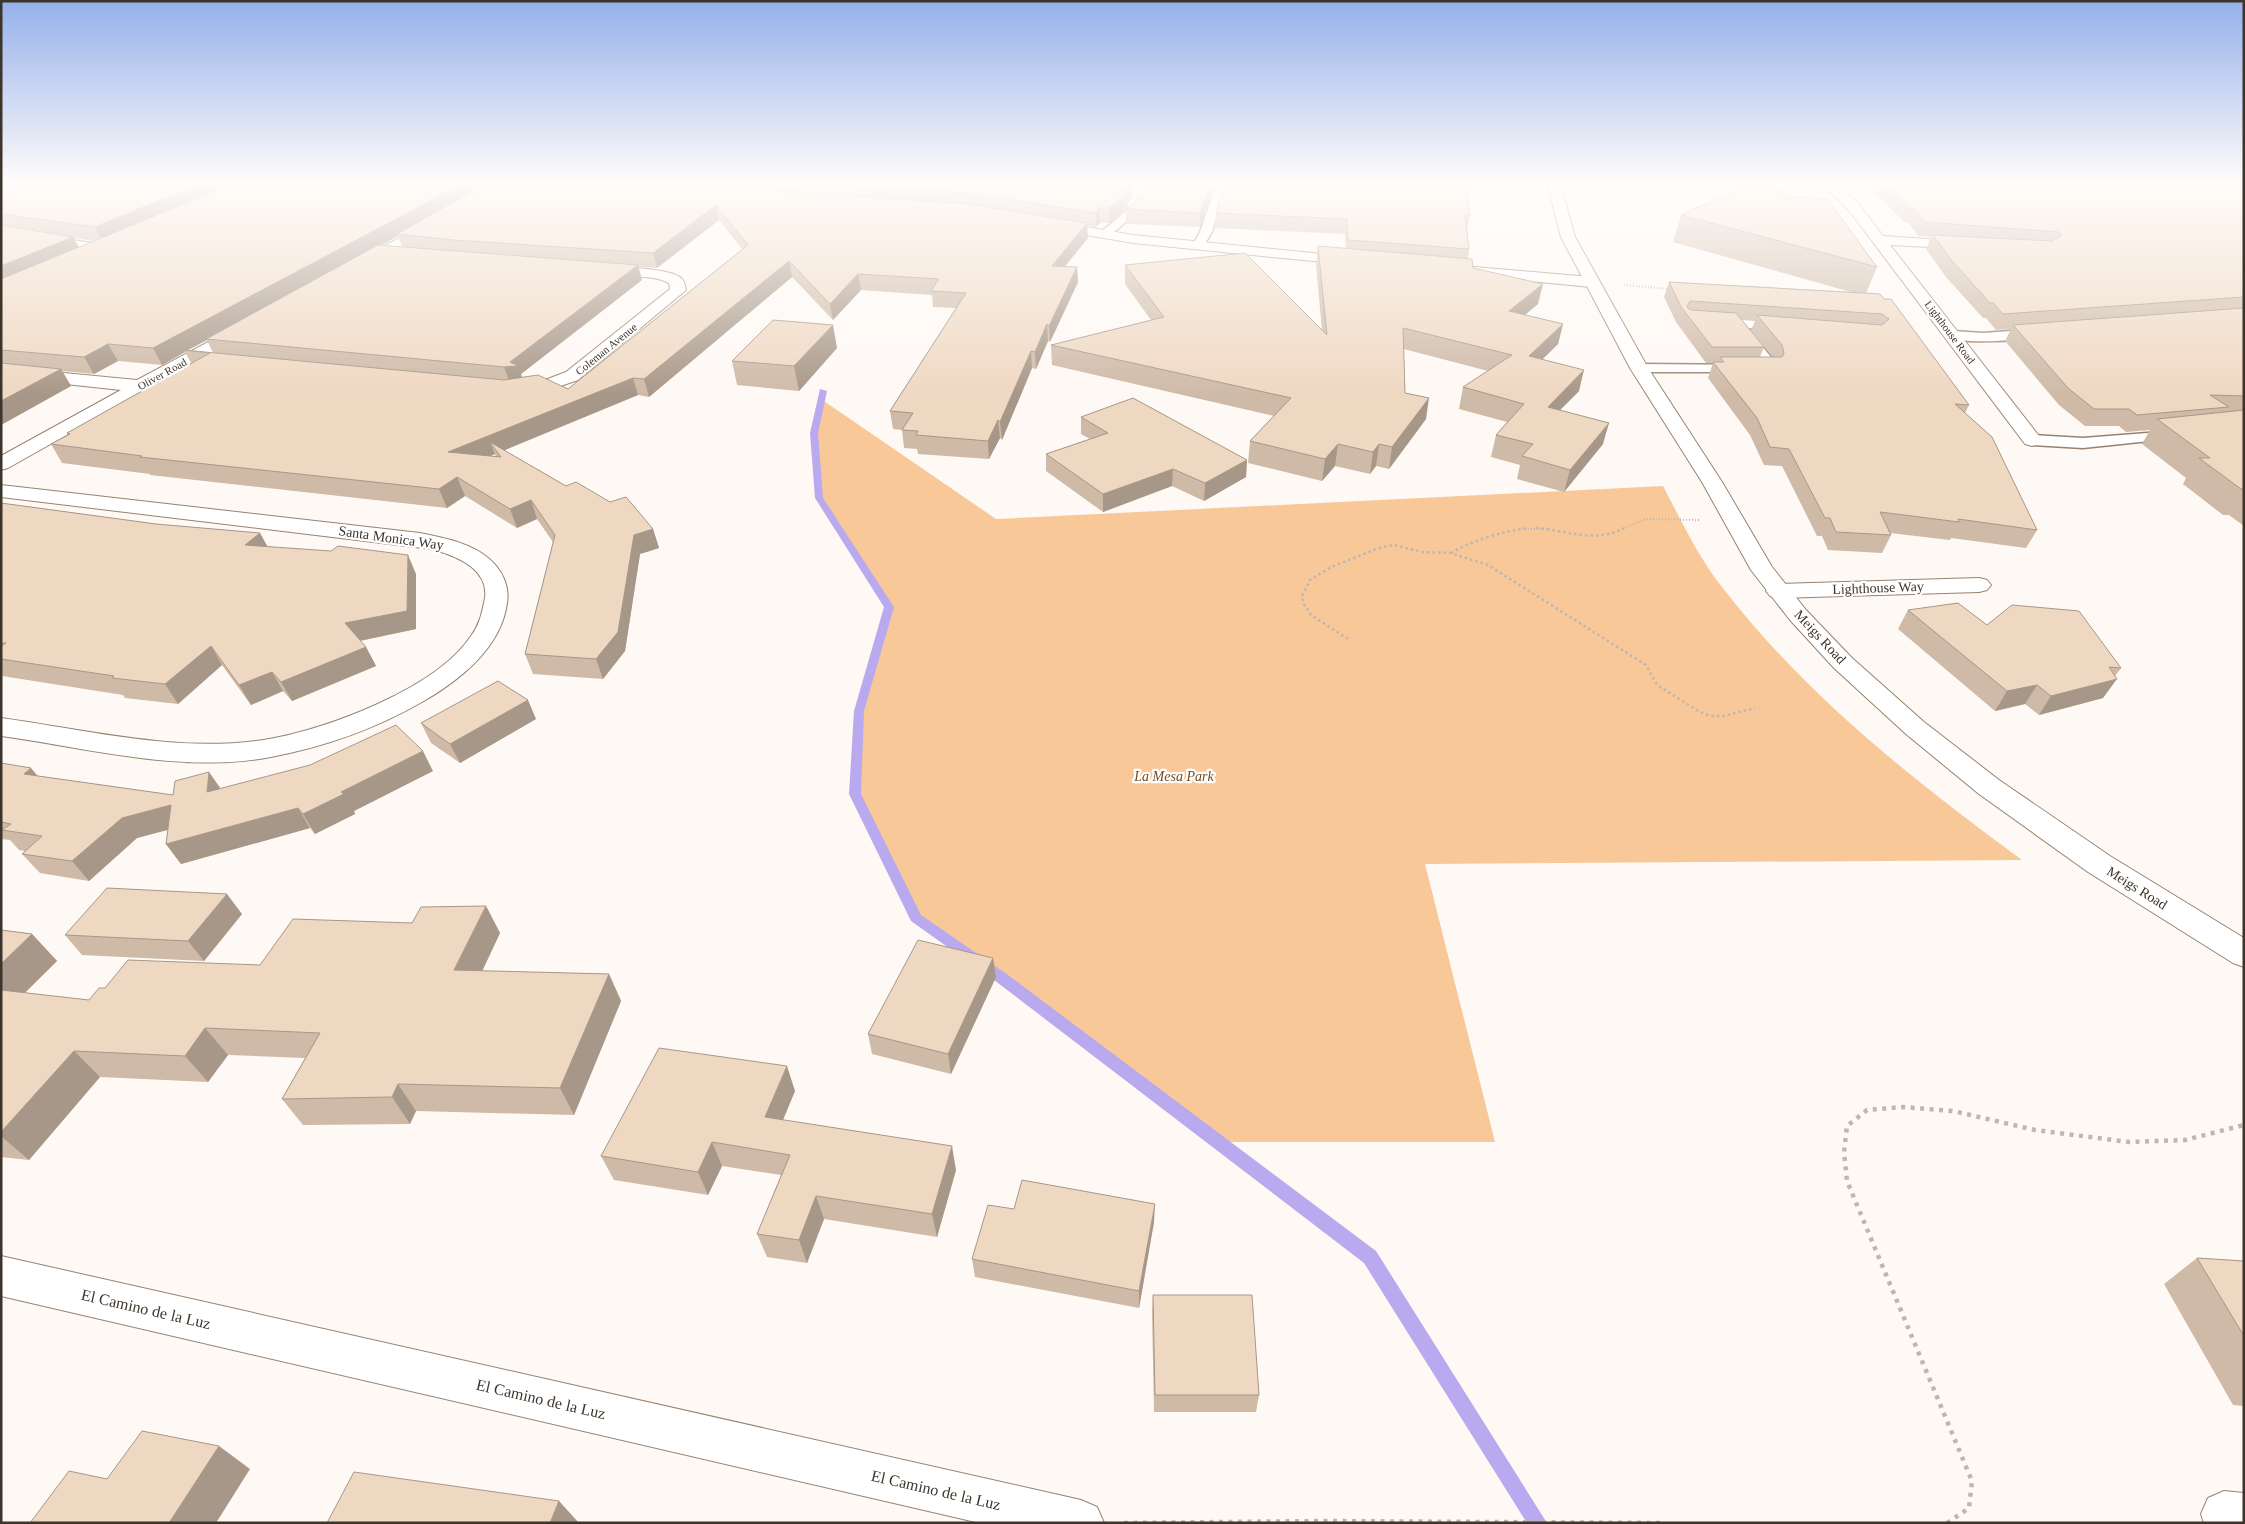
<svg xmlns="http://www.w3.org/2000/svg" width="2245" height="1524" font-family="Georgia,serif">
<rect width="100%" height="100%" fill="#fef9f5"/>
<!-- green -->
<path fill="#f8c899" d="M821 399 996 519 1663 486C1681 520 1698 557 1722 587 1805 695 1913 780 2022 860L1425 864 1495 1142H1212L1003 979 916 918 855 794 859 711 888 607 819 498 814 433Z"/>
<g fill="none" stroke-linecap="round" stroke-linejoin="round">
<!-- stream -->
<path fill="#b9a9ef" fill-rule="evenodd" d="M820 389 827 391 818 433 823 498 894 607 864 711 861 794 921 915 1008 975 1376 1251 1547 1523H1527L1364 1263 998 983 911 921 849 794 854 711 884 607 815 498 810 433Z"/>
<defs>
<g id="lane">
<path d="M1137 183H1147L1134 215 1109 236H1101L1099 234 1101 232 1125 212Z"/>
<path d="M1217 183H1227L1212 232 1202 248H1194L1192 246 1200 232Z"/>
<path d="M1736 319 1787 323 1788 326 1782 330 1747 328 1775 362 1776 369 1774 372H1639L1632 368 1639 364 1762 365 1730 323Z"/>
<path d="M2037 329 2042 330 2043 333 2042 336C2026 340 1956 346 1947 335L1953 331 1983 333Z"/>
<path d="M2173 431 2178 432 2180 435 2178 438 2083 448 2032 445 2027 443 2024 440 2027 437 2032 435 2083 438Z"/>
</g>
<g id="street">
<path d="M1820 183H1834L1858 203 1883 236 1972 242 1974 245 1972 248 1967 249 1890 245 2039 436 2042 440 2039 444 2032 446 2025 444 1848 209Z"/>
<path d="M433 220 440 224 438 227 364 268H354L351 265 354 262Z"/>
<path d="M1051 221 1133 235 1353 257 1358 258 1360 261 1358 264 1353 265 1133 243 1046 228 1044 225Z"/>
<path d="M1 229 106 245 113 249 106 253 1 237Z"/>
<path d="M604 266C619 267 673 268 682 279 685 282 685 286 686 290L578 380 549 390 520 395 514 394 511 390 514 386 545 380 566 372 670 289 669 283C648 272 621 280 599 274L596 271 599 268Z"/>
<path d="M1463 266 1591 277 1596 279 1599 282 1596 285 1591 287 1458 274 1455 271 1458 268Z"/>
<path d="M242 324 248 325 250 329 248 333 8 468 1 470V456L121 390 1 377V367L137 380Z"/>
<path d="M1 485 420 533C443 538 468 542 487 557 501 568 510 585 507 603 501 648 460 680 422 702 375 729 324 747 271 757 181 774 89 748 1 736V718C89 730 180 754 269 739 328 729 437 688 471 636 480 624 482 612 485 598 489 568 454 555 431 549L1 497Z"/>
<path d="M1979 578 1987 580 1991 585 1987 590 1979 592 1778 598 1770 596 1766 591 1770 586 1778 584Z"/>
<path d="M1 1256 1081 1500 1097 1507 1104 1523H980L1 1296Z"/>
<path d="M2224 1491 2244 1493V1523H2204L2201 1514 2208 1498Z"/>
</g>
<path id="secondary" d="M1547 183H1560L1575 237 1648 368 1722 482 1772 567 1806 610 1852 658 1924 722 1999 780 2110 856 2244 938V967L2233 963 2088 872 1979 794 1906 734 1834 668 1790 620 1751 570 1702 482 1630 368 1561 237Z"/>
</defs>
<!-- lane casing -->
<use href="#lane" stroke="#98826e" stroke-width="3"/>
<!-- street casing -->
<use href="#street" stroke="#98826e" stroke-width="2"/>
<!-- secondary casing -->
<use href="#secondary" stroke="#98826e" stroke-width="2"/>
<!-- path-far2 -->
<g stroke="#bdb7b1" stroke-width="2" stroke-dasharray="1 2" stroke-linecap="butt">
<path d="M1680 183 1681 187"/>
<path d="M1624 285 1670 289"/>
<path d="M1519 529H1549"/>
<path d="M1622 529 1646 519 1700 520"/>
</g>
<!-- path-far1 -->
<g stroke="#bdb7b1" stroke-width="2.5" stroke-dasharray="2.5 3" stroke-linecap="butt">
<path d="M1536 528C1566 530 1596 544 1624 528"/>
<path d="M1451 553C1470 541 1507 530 1529 528"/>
<path d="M1348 639 1311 615 1303 603 1302 596 1310 580 1331 567 1382 547 1394 545 1422 552 1451 553 1488 565 1646 665 1657 685 1700 712 1711 716H1723L1755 708"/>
</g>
<!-- path -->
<g stroke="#bdb7b1" stroke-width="4.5" stroke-dasharray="4 5.5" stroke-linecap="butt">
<path d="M1124 1523 1322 1521 1665 1523"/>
<path d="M1947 1523 1969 1508 1972 1481 1847 1181 1844 1152 1847 1126 1867 1110 1903 1107 1953 1111 2035 1130 2129 1142 2185 1140 2244 1125"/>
</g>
<!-- lane -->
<use href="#lane" fill="#fff" fill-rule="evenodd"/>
<!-- street -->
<use href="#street" fill="#fff" fill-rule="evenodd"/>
<!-- secondary -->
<use href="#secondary" fill="#fff" fill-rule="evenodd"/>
</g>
<!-- wall -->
<g fill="#cebaa7" fill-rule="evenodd">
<path d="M1 183H1135L1123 211 1109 223H1100L1096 227 1087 226 1088 238 1065 266 1077 267 1078 282 1050 342 1048 341 1036 369 1032 368 1002 440 1000 438 989 459 918 454 917 449 904 448 902 430 893 429 890 411 956 308 933 307 932 295 861 290 833 320 792 277 649 397 638 395 504 450 566 486 653 529 659 548 640 554 625 651 603 679 533 674 525 654 553 542 537 519 517 528 465 496 447 508 150 475V474L62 463 51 444 68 435 67 433 191 363 185 352 162 365 118 361 94 374 62 371 71 386 1 425ZM719 220 742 249 568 389 522 377 521 374 642 280 638 267 657 268ZM398 236 402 247 380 246ZM74 238 94 241 79 247ZM207 340 213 353 188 350ZM495 454 496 457 490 456Z"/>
<path d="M1215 183 1200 227 1126 224V209L1136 201Z"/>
<path d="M1225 183H1471L1470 188H1466L1470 215 1467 230 1469 249 1468 259 1473 268 1538 304 1525 315 1563 324 1558 344 1542 360 1579 391 1560 410 1603 444 1564 492 1517 479 1520 465 1491 457 1496 435 1507 422 1459 409 1463 387 1488 371 1404 349 1405 393 1426 419 1389 469 1376 466 1370 474 1335 466 1322 481 1248 463 1250 441 1274 416 1052 365 1051 345 1151 320 1125 284V265L1322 330 1316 264 1318 246 1346 248 1345 234 1215 228 1216 213Z"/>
<path d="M1859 183H2244V526L2229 515H2223L2183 484 2186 478 2142 444 2150 430 2126 432 2119 426H2085L2059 405 2005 341 2011 329 1996 330 1986 318H1983L1946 277 1926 249 1931 237 1918 236 1908 222H1904L1870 187H1861Z"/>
<path d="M1778 191 1788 196 1877 267 1866 293 1969 405 1965 413 2037 530 2026 548 1951 538 1950 540 1890 533 1891 535 1882 553 1828 550 1822 536H1817L1782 466 1764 465 1750 435 1708 378 1713 363H1706L1676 322 1664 297 1669 282 1851 292 1673 242 1681 215ZM1742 320 1755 321 1751 330 1773 357H1760L1764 347Z"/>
<path d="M837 348 799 391 737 385 732 361Z"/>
<path d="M1081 417 1247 460 1246 477 1204 501 1172 486 1103 512 1046 471V454L1090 439 1081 434Z"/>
<path d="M1 503 156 524 260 533 267 547 416 574V629L360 641 366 647 376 666 292 701 283 691 251 705 222 665 178 704 125 698 123 695 2 676Z"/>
<path d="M1908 610 1987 625 2121 668 2115 676 2103 698 2039 715 2025 704 1995 711 1898 629Z"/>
<path d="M536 719 460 763 431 743 421 723Z"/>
<path d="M1 763 38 776 173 795 220 789 433 771 354 811 355 814 315 834 310 828 181 864 166 844 168 830 137 838 89 881 40 873 22 854 25 851 19 850 10 840 1 839Z"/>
<path d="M486 906 500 933 482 971 609 974 621 1001 574 1115 416 1111 410 1124 303 1125 282 1099 305 1058 228 1055 208 1082 100 1077 29 1160 1 1157V930L32 934 57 961 25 993 89 1000 105 988 260 965 412 923Z"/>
<path d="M242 914 204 961 82 955 65 935Z"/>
<path d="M993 958 996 977 951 1074 872 1054 868 1034Z"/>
<path d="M795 1091 783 1120 956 1170 937 1237 824 1219 807 1263 767 1257 757 1234 781 1175 722 1166 708 1195 614 1180 601 1156Z"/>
<path d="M1014 1209 1154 1222 1139 1308 975 1277 972 1259Z"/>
<path d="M2197 1258 2244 1261V1406L2233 1405 2164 1284Z"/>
<path d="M1153 1295 1259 1395 1256 1412H1154L1152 1313Z"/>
</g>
<!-- shaded-wall -->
<g fill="#a79788">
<path d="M202 183H242L103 242 95 227Z"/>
<path d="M464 183H494L397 234 398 236 209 339H206L207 340 188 350H184L185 352 162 365 153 348Z"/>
<path d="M1129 183H1135L1123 211 1109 223V208Z"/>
<path d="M1211 183H1215L1200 227V213Z"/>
<path d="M716 205 719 220 657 268 653 253Z"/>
<path d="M1099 208 1100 223 1096 227V213Z"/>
<path d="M1087 223 1088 238 1053 281 1052 266Z"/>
<path d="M73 237 81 252 1 286V266Z"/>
<path d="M789 261 792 277 649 397 644 379Z"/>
<path d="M638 265 642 280 521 374 523 382 510 383 504 367Z"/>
<path d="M1077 267 1078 282 1050 342 1049 326Z"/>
<path d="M858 274 861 290 833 320 830 304Z"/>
<path d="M1543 284 1538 304 1505 331 1509 311Z"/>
<path d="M1047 324 1048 341 1036 369 1035 352Z"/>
<path d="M1563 324 1558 344 1524 377 1529 356Z"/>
<path d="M833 325 837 348 799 391 794 366Z"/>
<path d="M108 344 118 361 94 374 84 357Z"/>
<path d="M1031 351 1032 368 1002 440 1000 422Z"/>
<path d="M61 369 71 386 1 425V401Z"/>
<path d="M1584 370 1579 391 1542 428 1548 407Z"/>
<path d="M633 378 638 395 498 453 490 442 495 454 456 470 448 452Z"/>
<path d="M1429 398 1426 419 1389 469 1392 447Z"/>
<path d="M998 420 1000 438 989 459 988 441Z"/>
<path d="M1609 423 1603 444 1564 492 1570 470Z"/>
<path d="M1338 444 1335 466 1322 481 1325 459Z"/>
<path d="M1379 444 1376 466 1370 474 1373 452Z"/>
<path d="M1247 460 1246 477 1204 501 1205 483Z"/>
<path d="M1173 469 1172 486 1103 512V494Z"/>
<path d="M457 477 465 496 447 508 439 489Z"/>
<path d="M531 500 537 519 517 528 510 509Z"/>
<path d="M653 529 659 548 640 554 625 651 603 679 596 659 634 535Z"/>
<path d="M260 533 270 551 245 545Z"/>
<path d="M408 555 416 574V629L354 642 345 623Z"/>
<path d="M211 646 222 665 178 704 165 684Z"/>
<path d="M366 647 376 666 292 701 281 682Z"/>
<path d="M272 672 283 691 251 705 239 685Z"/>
<path d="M2117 679 2103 698 2039 715 2051 696Z"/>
<path d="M2037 685 2025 704 1995 711 2007 691Z"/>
<path d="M528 700 536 719 460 763 450 744Z"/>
<path d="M423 751 433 771 354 811 355 814 315 834 303 814 341 792Z"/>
<path d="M31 768 47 787 24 774Z"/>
<path d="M209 772 223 792H207Z"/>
<path d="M171 805 185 825 137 838 89 881 72 861 122 818Z"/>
<path d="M298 808 310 828 181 864 166 844Z"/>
<path d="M227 894 242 914 204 961 188 941Z"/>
<path d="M486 906 500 933 470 997 454 970Z"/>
<path d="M32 934 57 961 3 1014 1 1012V964Z"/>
<path d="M993 958 996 977 951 1074 948 1054Z"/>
<path d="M609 974 621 1001 574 1115 560 1088Z"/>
<path d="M205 1028 228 1055 208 1082 185 1056Z"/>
<path d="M74 1051 100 1077 29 1160 1 1136V1132Z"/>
<path d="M787 1066 795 1091 774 1141 765 1117Z"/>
<path d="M398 1084 416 1111 410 1124 392 1097Z"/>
<path d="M712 1142 722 1166 708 1195 698 1172Z"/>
<path d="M952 1146 956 1170 937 1237 932 1214Z"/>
<path d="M816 1196 824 1219 807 1263 799 1240Z"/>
<path d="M1155 1204 1154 1222 1139 1308V1291Z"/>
<path d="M219 1446 250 1469 216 1523H169Z"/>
<path d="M559 1501 579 1523H550Z"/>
</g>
<!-- building -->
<g fill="#efd8c2" stroke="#a79788">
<path d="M1 183H202L95 227 1 214Z"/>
<path d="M235 183H464L153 348 108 344 84 357 1 350V279Z"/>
<path d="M488 183H665L969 204 1087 223 1052 266 1077 267 1049 326 1047 324 1035 352 1031 351 1000 422 998 420 988 441 916 435 918 431 902 430 913 413 890 411 966 293 931 291 939 279 858 274 830 304 789 261 644 379 633 378 448 452 501 457 490 442 566 486 576 482 610 502 626 497 653 529 634 535 618 632 596 659 525 654 555 535 531 500 510 509 457 477 439 489 140 457 142 456 51 444 70 434 67 433 210 353 184 350 504 380 538 375 568 389 748 245 716 205 653 253 453 240 397 234Z"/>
<path d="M827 183H1129L1123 197 1109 208H1099L1096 213 969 193Z"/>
<path d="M1144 183H1211L1200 213 1126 209 1136 201Z"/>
<path d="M1225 183H1466L1470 215H1465L1469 249 1348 240 1347 219 1216 213Z"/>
<path d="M1751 183H1772L1778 191 1785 192 1788 196 1827 199 1877 267 1681 215Z"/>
<path d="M1884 183H2235L2244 188V297L2003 314 1993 303H1990L1953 262 1933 235 2052 241 2061 236 2059 232 1924 222 1913 208H1910Z"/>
<path d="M1 225 73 237 1 266Z"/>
<path d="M378 245 638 265 510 362 518 366 504 367 206 339Z"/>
<path d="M1318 246 1472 259 1473 268 1543 284 1509 311 1563 324 1529 356 1584 370 1548 407 1609 423 1570 470 1522 456 1533 444 1496 435 1524 404 1463 387 1512 355 1403 328 1405 393 1429 398 1392 447 1379 444 1373 452 1338 444 1325 459 1250 441 1291 398 1051 345 1164 317 1125 265 1245 253 1327 335Z"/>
<path d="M1669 282 1880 294 1884 299H1891L1969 405 1955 404 1992 437 2037 530 1958 519 1959 522 1880 512 1891 535 1836 532 1830 518H1825L1789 449 1770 447 1757 418 1713 362H1724L1720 357H1782L1784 353 1782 345 1757 315 1882 325 1889 319 1882 314 1690 301 1687 307 1691 310 1736 313 1764 347H1712L1681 307Z"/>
<path d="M2244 308V396L2210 395 2229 407 2137 415 2129 409H2094L2068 388 2013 325Z"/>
<path d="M773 320 833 325 794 366 732 361Z"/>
<path d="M1 363 61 369 1 401Z"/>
<path d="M1133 398 1247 460 1205 483 1173 469 1103 494 1046 454 1108 433 1081 417Z"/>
<path d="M2244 410V489H2241L2199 458H2210L2157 419Z"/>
<path d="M1 503 156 524 260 533 245 545 331 551 338 546 408 555 407 611 345 623 366 647 281 682 272 672 239 685 211 646 165 684 112 678 114 676 1 659V646L6 643H1Z"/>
<path d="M1958 603 1987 625 2012 605 2079 611 2121 668 2109 667 2117 679 2051 696 2037 685 2007 691 1908 610Z"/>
<path d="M498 681 528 700 450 744 421 723Z"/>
<path d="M396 725 423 751 341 792 344 794 303 814 298 808 166 844 171 805 122 818 72 861 22 854 42 836 2 830 11 824 1 822V763L31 768 24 774 173 795 175 781 209 772 207 792 310 765Z"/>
<path d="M107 888 227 894 188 941 65 935Z"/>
<path d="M486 906 454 970 609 974 560 1088 398 1084 392 1097 282 1099 320 1033 205 1028 185 1056 74 1051 1 1132V990L89 1000 99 988H105L128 960 260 965 293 919 412 923 421 907Z"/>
<path d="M1 930 32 934 1 964Z"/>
<path d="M918 940 993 958 948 1054 868 1034Z"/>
<path d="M659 1048 787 1066 765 1117 952 1146 932 1214 816 1196 799 1240 757 1234 790 1155 712 1142 698 1172 601 1156Z"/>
<path d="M1022 1180 1155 1204 1139 1291 972 1259 988 1205 1014 1209Z"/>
<path d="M2197 1258 2244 1261V1336Z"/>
<path d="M1153 1295H1252L1259 1395H1155Z"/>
<path d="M142 1431 219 1446 169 1523H30L69 1471 107 1479Z"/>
<path d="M354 1472 559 1501 550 1523H327Z"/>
</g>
<!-- sky -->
<linearGradient id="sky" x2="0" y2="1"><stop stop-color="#95b0eb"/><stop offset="0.46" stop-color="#fffcfa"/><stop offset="1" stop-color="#fffcfa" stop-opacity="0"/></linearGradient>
<rect width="2245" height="396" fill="url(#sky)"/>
<g text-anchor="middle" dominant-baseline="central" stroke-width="4.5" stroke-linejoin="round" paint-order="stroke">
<!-- far-street labels -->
<g font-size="11" fill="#3d342b" stroke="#fff">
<text transform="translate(1950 332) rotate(53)">Lighthouse Road</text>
<text transform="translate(606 349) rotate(-39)">Coleman Avenue</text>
<text transform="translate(162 374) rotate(-29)">Oliver Road</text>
</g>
<!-- street labels -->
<g font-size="14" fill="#3d342b" stroke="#fff">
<text transform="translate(391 538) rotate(8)">Santa Monica Way</text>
<text transform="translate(1878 588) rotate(-2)">Lighthouse Way</text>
<text transform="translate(1820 637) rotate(47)">Meigs Road</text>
<text transform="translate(2137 888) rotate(32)">Meigs Road</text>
</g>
<!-- park labels -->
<g font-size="14" font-style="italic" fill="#724b21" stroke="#fff">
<text x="1174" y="776">La Mesa Park</text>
</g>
<!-- near-street labels -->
<g font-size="16" fill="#3d342b" stroke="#fff">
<text transform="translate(146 1309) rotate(13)">El Camino de la Luz</text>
<text transform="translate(541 1399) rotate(13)">El Camino de la Luz</text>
<text transform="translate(936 1490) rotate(13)">El Camino de la Luz</text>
</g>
</g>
<!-- border -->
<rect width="2245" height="1524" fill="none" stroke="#3d342b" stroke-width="5"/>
</svg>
